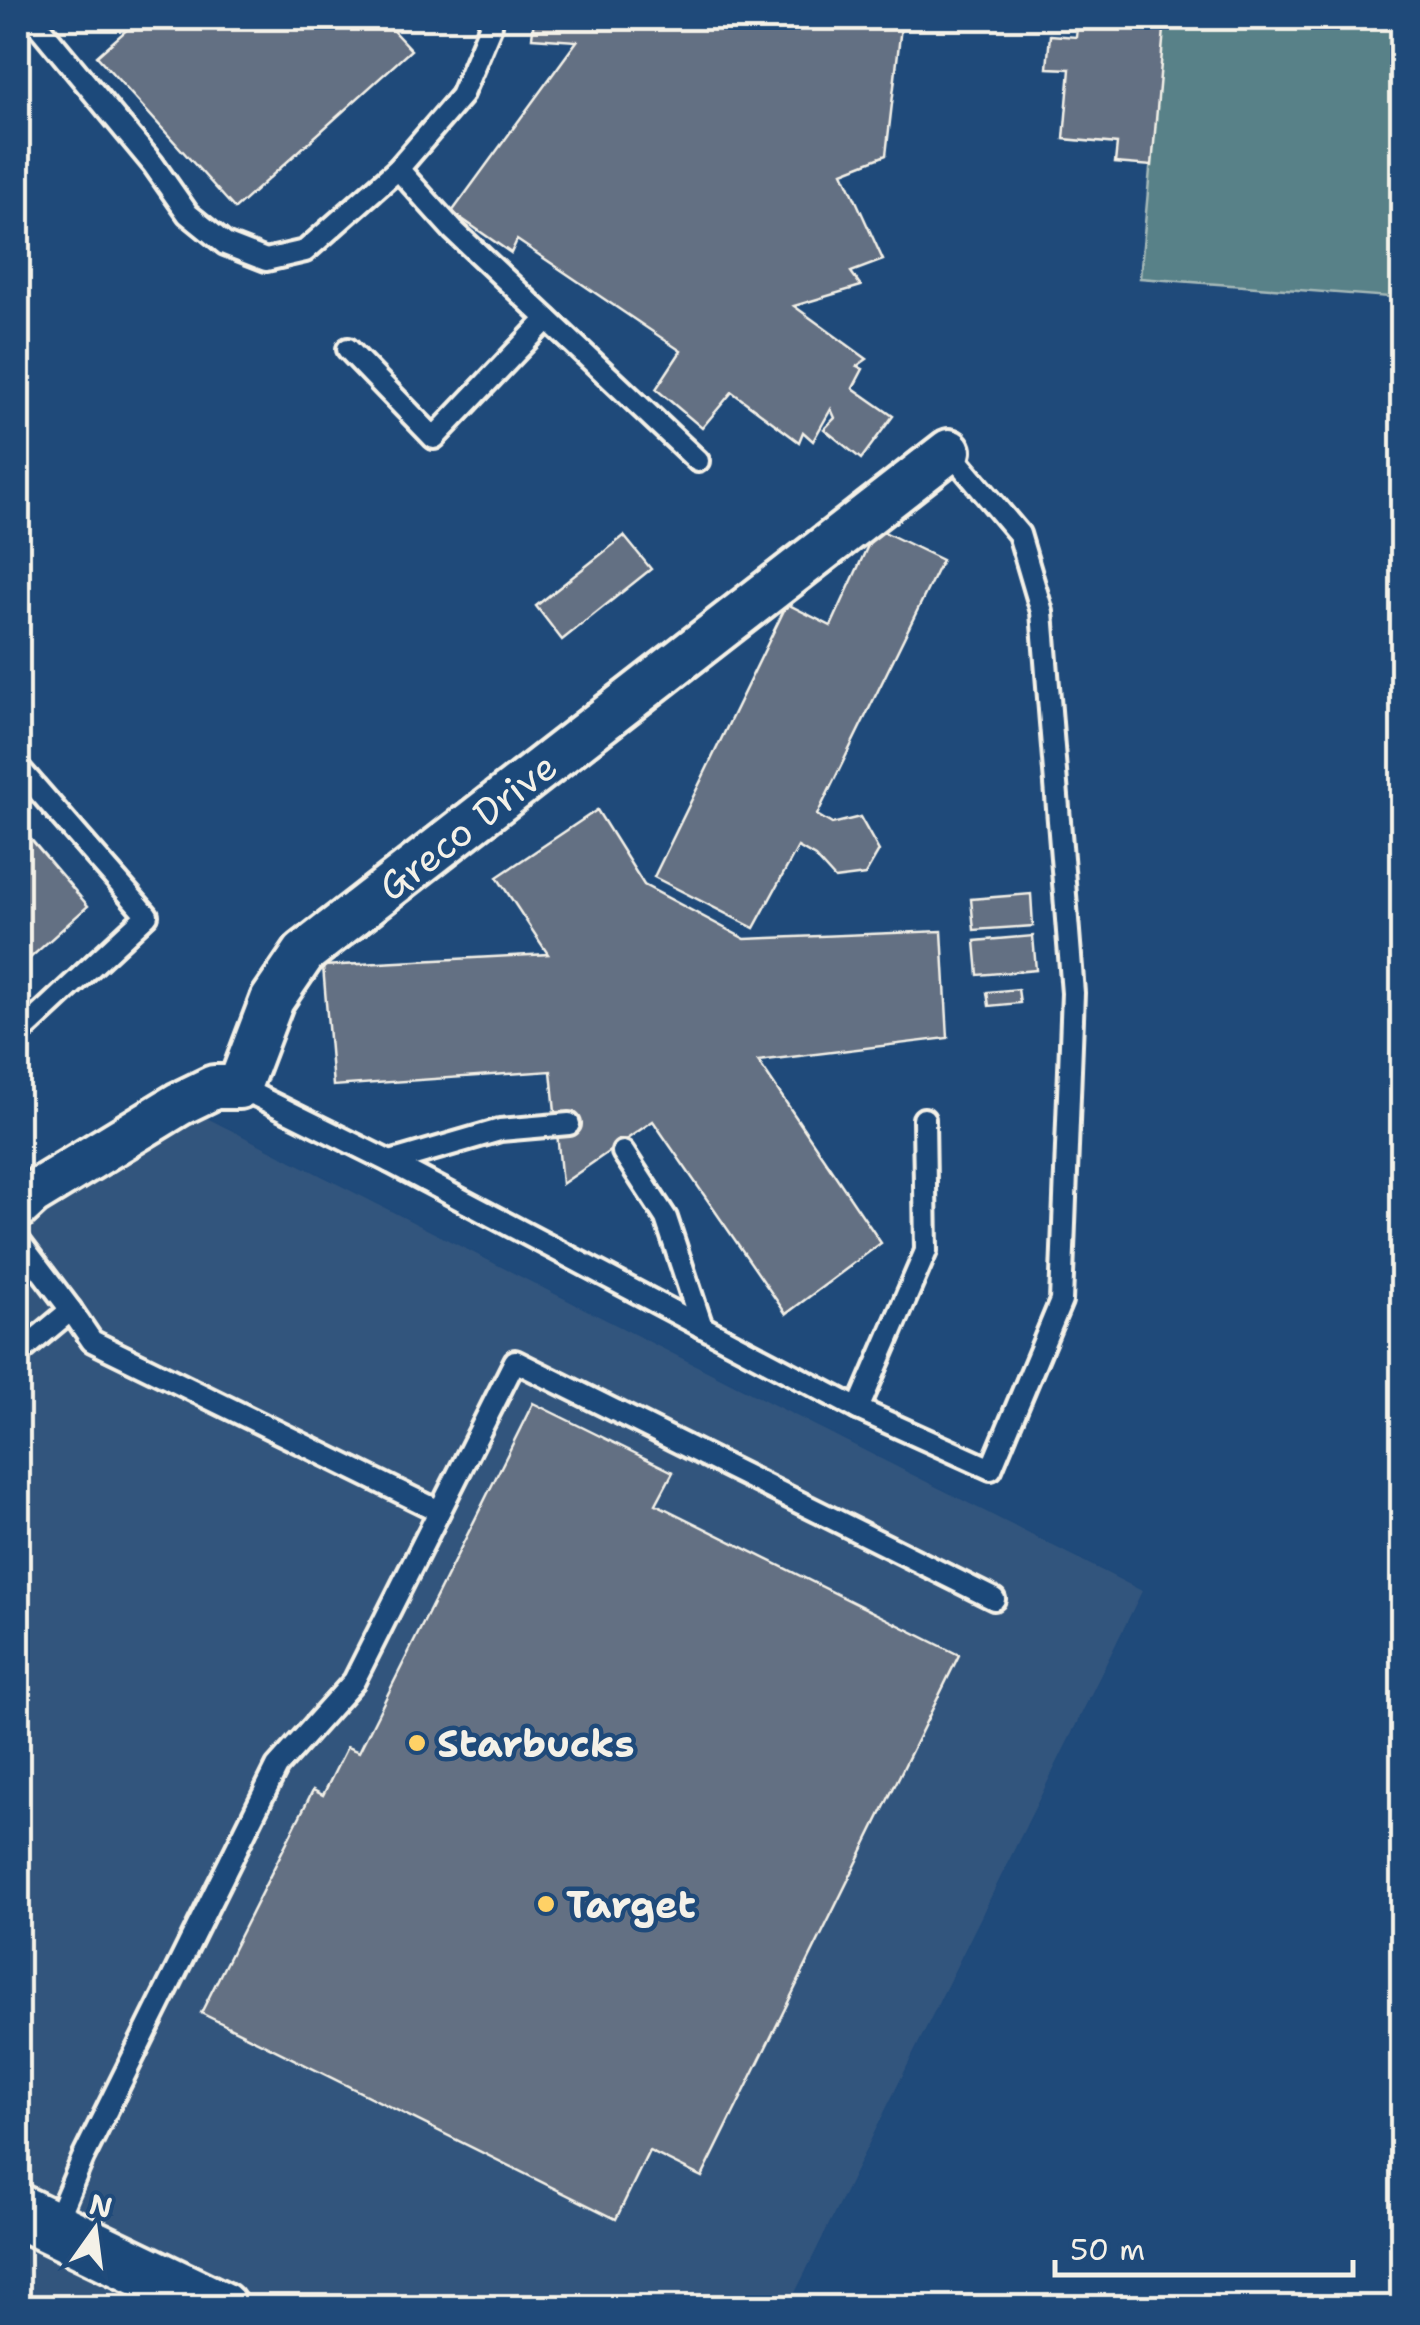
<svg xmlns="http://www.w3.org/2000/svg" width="1420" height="2325" font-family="'Shantell Sans',sans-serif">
<rect width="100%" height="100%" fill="#1f4a7a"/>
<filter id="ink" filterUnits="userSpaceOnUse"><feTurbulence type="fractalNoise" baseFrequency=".01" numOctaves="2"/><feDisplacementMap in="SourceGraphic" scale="20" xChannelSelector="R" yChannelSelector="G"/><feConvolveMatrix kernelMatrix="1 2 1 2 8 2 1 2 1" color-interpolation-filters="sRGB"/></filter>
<g filter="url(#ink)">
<!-- built -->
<path fill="#33557d" d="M179 1104 1142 1591 788 2307H18V1207Z"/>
<!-- green -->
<path fill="#588188" stroke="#a6b9b8" stroke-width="2.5" d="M1164 18H1402V298L1140 278Z"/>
<!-- building -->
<g fill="#636f83" stroke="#f4f1e8" stroke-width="2.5">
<path d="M140 18H381L411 50 235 209 97 56Z"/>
<path d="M534 18H902L886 155 843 172 883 260 851 272 861 286 794 306 867 359 857 366 863 369 853 388 893 416 861 459 824 429 835 418 831 409 813 441 803 432 799 442 732 392 702 428 656 389 681 351 517 240 511 253 452 212 577 41 532 38Z"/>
<path d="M1078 18H1165L1152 166 1115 163 1117 144 1064 139 1070 69 1047 68 1050 35 1076 37Z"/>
<path d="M876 528 942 560 817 815 832 824 860 817 879 851 865 875 835 879 815 857 798 847 754 928 654 877 787 604 831 626Z"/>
<path d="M624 536 651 569 562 640 536 606Z"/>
<path d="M597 810 644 885 745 939 942 931 948 1038 758 1061 881 1243 786 1314 653 1121 562 1184 551 1071 333 1086 323 966 548 954 497 877Z"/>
<path d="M18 824 88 906 18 969Z"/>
<path d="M1031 894 1033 926 974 930 971 899Z"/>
<path d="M1033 936 1036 970 978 975 975 941Z"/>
<path d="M1018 989 1020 1003 989 1006 987 992Z"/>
<path d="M533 1403 673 1472 656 1504 959 1655 702 2177 649 2151 616 2219 201 2013 313 1790 323 1795 347 1747 359 1752Z"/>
</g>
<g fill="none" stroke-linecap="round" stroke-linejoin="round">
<defs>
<g id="service">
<path d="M32 18 153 164 188 214 225 244 266 260 305 251 398 169 461 96 491 25"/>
<path d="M398 169 453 230 698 461"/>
<path d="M348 349 434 438 547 319"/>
<path d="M18 767 147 915 18 1035"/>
<path d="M239 1087 390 1162 858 1409 926 1251 924 1119"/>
<path d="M623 1152 666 1218 702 1327"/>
<path d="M390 1162 500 1130 569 1124"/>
<path d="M18 1240 71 1310 18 1354"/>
<path d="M71 1310 92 1341 439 1511"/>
<path d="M858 1409 991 1469 1061 1301 1073 993 1042 612 1019 534 949 451"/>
<path d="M54 2226 83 2158 277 1767 354 1681 515 1361 994 1599"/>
</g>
<g id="minor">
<path id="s1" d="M18 1207 32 1194 179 1104 214 1087H239L272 1000 304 953 949 451"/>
</g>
<path id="tertiary" d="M18 2211 220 2308"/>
</defs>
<!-- service casing -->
<use href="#service" stroke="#f4f1e8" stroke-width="28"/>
<!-- minor casing -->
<use href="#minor" stroke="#f4f1e8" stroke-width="50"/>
<!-- tertiary casing -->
<use href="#tertiary" stroke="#f4f1e8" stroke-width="60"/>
<!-- service -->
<use href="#service" stroke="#1f4a7a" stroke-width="20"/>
<!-- minor -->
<use href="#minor" stroke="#1f4a7a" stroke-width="42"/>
<!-- tertiary -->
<use href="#tertiary" stroke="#1f4a7a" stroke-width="52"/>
</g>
</g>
<!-- markers -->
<g fill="#ffd166" stroke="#1f4a7a" stroke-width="4">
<circle cx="417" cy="1743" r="10"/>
<circle cx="546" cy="1904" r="10"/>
</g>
<g text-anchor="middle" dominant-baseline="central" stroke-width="9" stroke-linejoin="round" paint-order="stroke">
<!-- street labels -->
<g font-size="38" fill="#f4f1e8" stroke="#1f4a7a">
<text stroke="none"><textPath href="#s1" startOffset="612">Greco Drive</textPath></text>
</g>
<!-- poi labels -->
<g font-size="38" font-weight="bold" fill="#f4f1e8" stroke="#1f4a7a" text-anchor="start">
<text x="437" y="1743">Starbucks</text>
<text x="566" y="1904">Target</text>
</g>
</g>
<!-- margin -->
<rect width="1420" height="2325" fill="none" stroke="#1f4a7a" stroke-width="60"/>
<rect x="30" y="30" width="1360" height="2265" fill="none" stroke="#f4f1e8" stroke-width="4" filter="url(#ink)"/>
<!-- north arrow -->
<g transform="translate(95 2230) rotate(14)" stroke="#1f4a7a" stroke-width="8" paint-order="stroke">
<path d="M0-8L18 38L0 25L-18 38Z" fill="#f4f1e8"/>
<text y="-15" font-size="28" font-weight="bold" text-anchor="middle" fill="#f4f1e8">N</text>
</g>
<!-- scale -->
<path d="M1055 2260v15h298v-15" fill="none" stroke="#f4f1e8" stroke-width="5"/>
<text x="1070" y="2260" font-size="30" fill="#f4f1e8" stroke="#1f4a7a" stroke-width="8" paint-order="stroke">50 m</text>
</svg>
